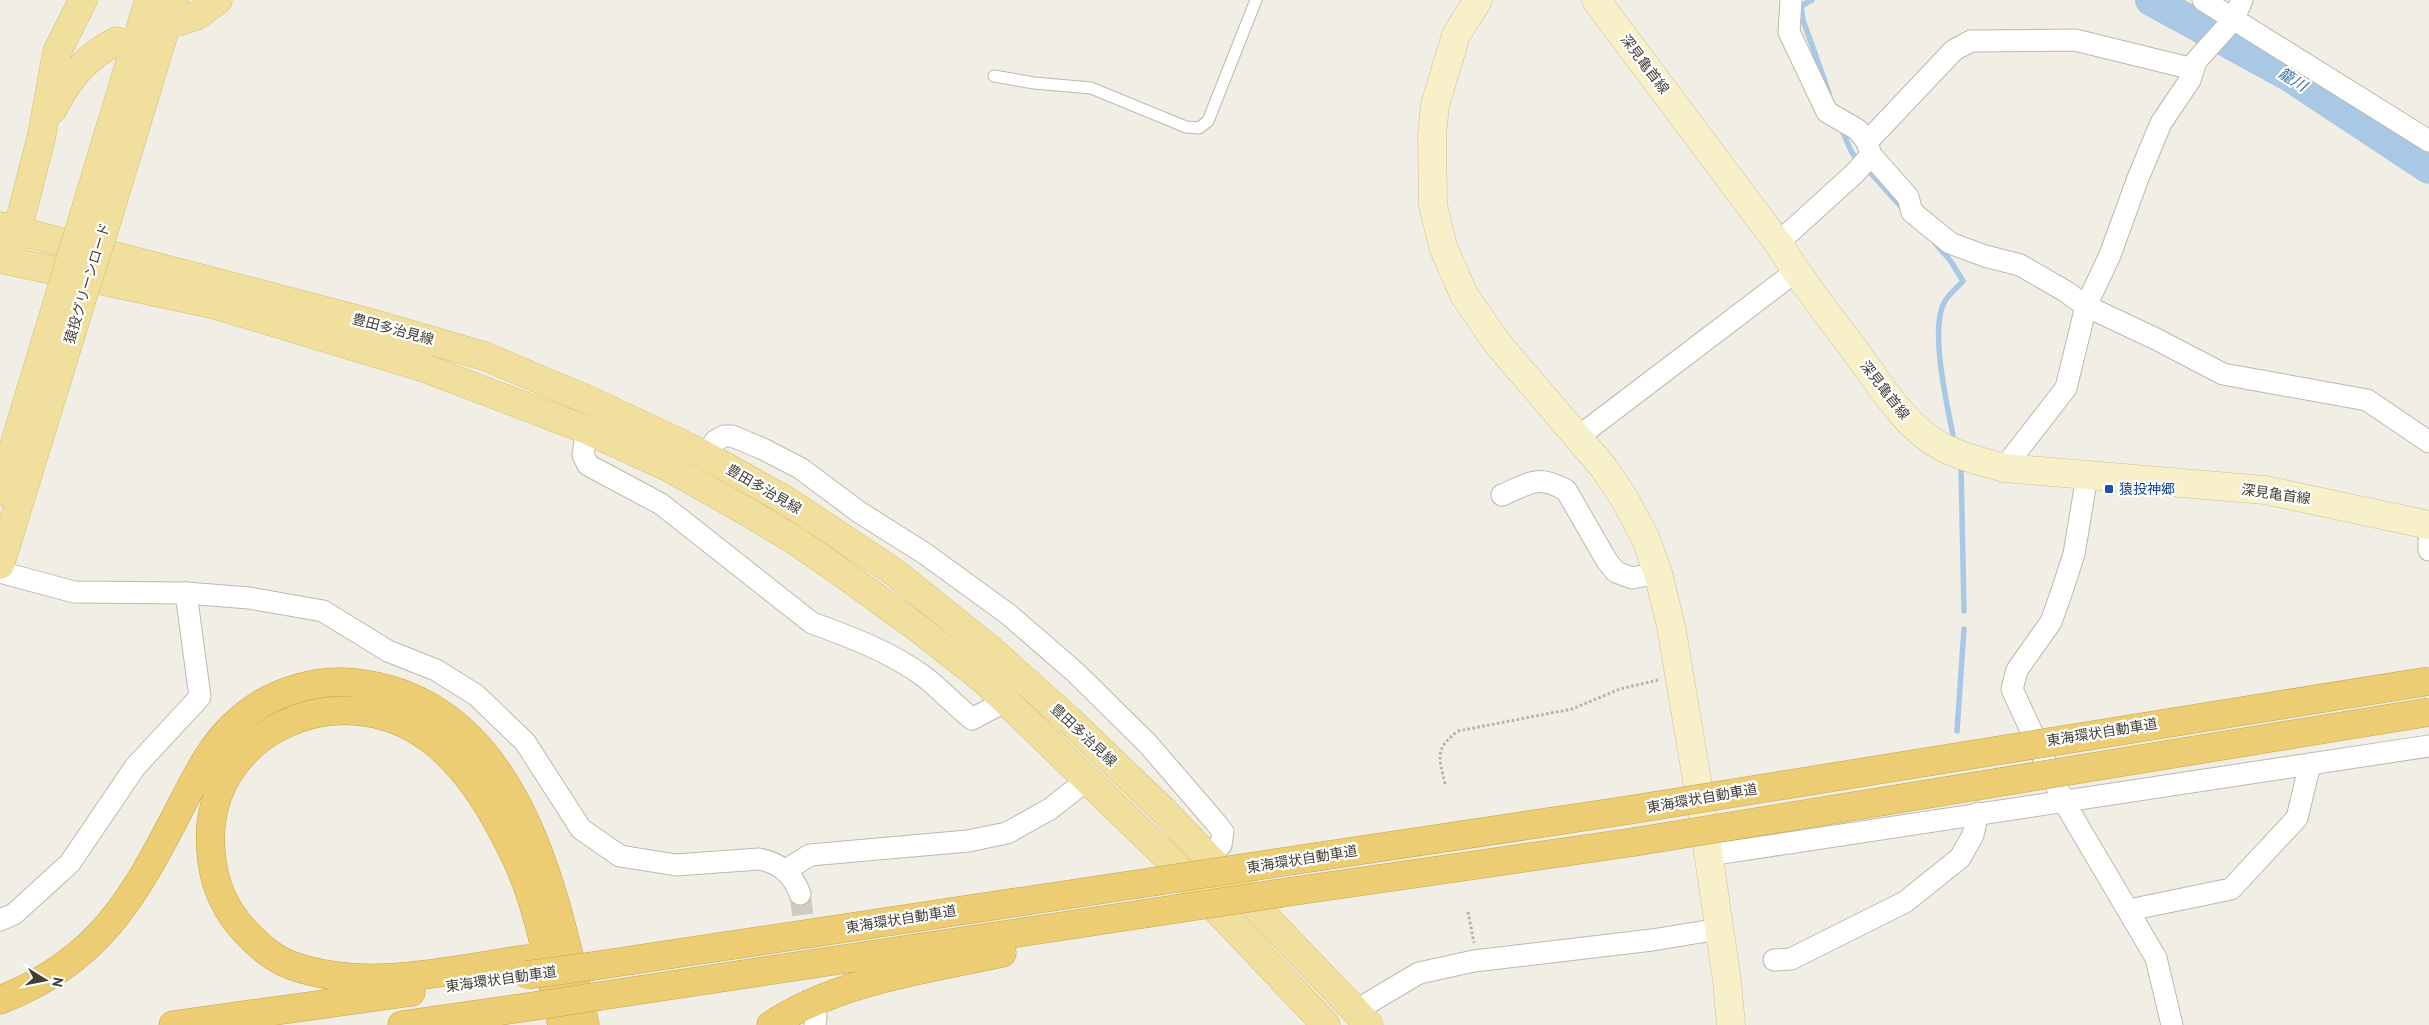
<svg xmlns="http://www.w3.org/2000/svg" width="2429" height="1025" font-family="'PT Sans','Noto Sans JP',sans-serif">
<rect width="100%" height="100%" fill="#f0eee5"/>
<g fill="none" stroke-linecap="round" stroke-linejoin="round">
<!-- stream -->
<g stroke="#a8c8e6" stroke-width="5.5">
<path d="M1812 0 1801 6 1803 20 1829 93"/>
<path d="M1841 128 1852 153 1859 161"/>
<path d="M1866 168 1903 209"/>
<path d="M1935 243 1950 260 1963 281C1958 287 1949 294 1945 301 1929 327 1947 405 1953 435"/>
<path d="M1961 466 1964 611"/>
<path d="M1957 731 1964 629"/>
</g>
<!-- river -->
<path stroke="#a8c8e6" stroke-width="32" d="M2151 0 2290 76 2429 168"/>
<!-- street-tunnel -->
<path stroke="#cdcbc2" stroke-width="21" stroke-dasharray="21 11" stroke-linecap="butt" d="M800 894 816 1016"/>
<defs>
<path id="lane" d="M994 76 1034 83 1091 88 1186 127 1199 128 1208 121 1256 0"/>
<g id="street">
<path d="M1791 0 1789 32 1827 112 1858 130 1867 142 1871 155 1908 197 1912 212 1950 243 1985 256 2020 265 2065 291 2086 306 2156 339 2223 374 2367 400 2429 442"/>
<path d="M2203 0 2429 141"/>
<path d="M1867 142 1954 50 1971 41 2075 40 2193 69"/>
<path d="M1778 243 1855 173 1871 155"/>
<path d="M587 430 583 455 588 465 661 504 812 623C851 637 893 653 926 678 942 691 956 706 972 719L1006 701"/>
<path d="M1578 437 1795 272"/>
<path d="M706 456 715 441 724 436H732L763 449 800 468 859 512 924 553 1008 614 1075 672 1148 744 1216 823 1223 832 1221 845 1205 857"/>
<path d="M2004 468 2066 388 2086 306 2110 255 2138 178 2161 123 2190 80 2196 61 2233 20 2242 0"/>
<path d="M2087 476 2074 554 2062 591 2051 622 2017 670 2012 689 2064 802 2156 958 2172 1025"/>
<path d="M1502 495C1531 483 1537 474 1566 490L1607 561 1616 572 1632 578 1658 573"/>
<path d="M2429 541V550"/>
<path d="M0 572 74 592 186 593 249 598 323 611 388 651 436 670 476 695 525 742 581 829 620 856 676 865 759 859C780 863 793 874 800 894"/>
<path d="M1709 855 2429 746"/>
<path d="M786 870 810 855 968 841 1007 833 1050 809 1088 779"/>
<path d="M2129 910 2231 889 2297 818 2310 764"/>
<path d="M0 920 14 914 70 863 135 767 200 697 186 593"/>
<path d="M1774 960 1791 959 1905 902 1960 858 1973 835 1978 813"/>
<path d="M1355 1011 1419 973 1474 961 1652 940 1719 929"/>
<path d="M815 1025 816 1016"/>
</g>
<g id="secondary">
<path d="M1478 0 1456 35 1435 105 1432 135 1433 205 1443 247 1464 295 1498 344 1604 468 1624 498 1645 537 1658 573 1671 626 1701 804 1727 981 1731 1025"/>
<path d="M1596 0 1778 243C1801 281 1829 316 1856 352 1881 386 1904 426 1942 447 1961 457 1983 462 2004 468L2265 490 2429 525"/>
</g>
<g id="primary">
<path d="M181 21 198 15 218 0"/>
<path d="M53 109C68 78 86 57 117 41"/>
<path d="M82 221 149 0"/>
<path d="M0 226 364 321 484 356 593 402 699 452 787 501 894 572 991 650 1069 720 1165 812 1369 1025"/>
<path d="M105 227 174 0"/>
<path d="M13 247 41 139 57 52 83 0"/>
<path d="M0 259 216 305 422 367 587 430 668 467 746 511 796 541 842 573 918 628 983 679 1168 858 1326 1025"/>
<path d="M0 492 59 297"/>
<path d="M0 565 81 302"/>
</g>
<g id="highway">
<path d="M1256 866 1629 810"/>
<path d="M1281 893 1634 842"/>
<path d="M526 959C451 970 368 992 293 966 271 958 252 940 238 923 221 902 213 879 211 852 200 734 338 670 430 739 469 768 495 814 516 858 540 909 549 970 562 1025"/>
<path d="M593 966 1151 882"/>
<path d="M600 996 1176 909"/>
<path d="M0 1000C97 962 132 901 178 812 194 782 208 749 234 725 265 694 313 678 356 683 520 702 555 894 585 1025"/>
<path d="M173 1025 411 992"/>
<path d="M402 1025 535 1006"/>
<path d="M771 1025C837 981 926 969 1002 953"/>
</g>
</defs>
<!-- lane casing -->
<use href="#lane" stroke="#bdb9ac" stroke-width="13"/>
<!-- street casing -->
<use href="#street" stroke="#bdb9ac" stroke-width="23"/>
<!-- secondary casing -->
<use href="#secondary" stroke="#cbc29a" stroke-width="29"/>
<!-- primary casing -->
<use href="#primary" stroke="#d4be6f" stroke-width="29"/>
<!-- highway casing -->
<use href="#highway" stroke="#c9a346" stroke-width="29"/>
<!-- path -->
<g stroke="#bab29c" stroke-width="3" stroke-dasharray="2.5 2.5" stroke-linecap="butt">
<path d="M1445 784C1439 757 1434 749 1458 731L1572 709 1620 689 1658 680"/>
<path d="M1468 912 1474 943"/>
</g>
<!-- lane -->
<use href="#lane" stroke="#fff" stroke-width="11"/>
<!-- street -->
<use href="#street" stroke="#fff" stroke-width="21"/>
<!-- secondary -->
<use href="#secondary" stroke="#f7f0c8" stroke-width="28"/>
<!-- primary -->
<use href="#primary" stroke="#f1e09d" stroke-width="28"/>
<!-- highway -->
<use href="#highway" stroke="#eccd74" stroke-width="28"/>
<defs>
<g id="primary-bridge">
<path d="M59 297 82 221"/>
<path d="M81 302 105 227"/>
</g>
<g id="highway-bridge">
<path d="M1629 810 2429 681"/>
<path d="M1634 842 2429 712"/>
<path d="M1151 882 1256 866"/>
<path d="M1176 909 1281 893"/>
<path d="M527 975 593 966"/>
<path d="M535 1006 600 996"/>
</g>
</defs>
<!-- primary-bridge casing -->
<use href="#primary-bridge" stroke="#d4be6f" stroke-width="29" stroke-linecap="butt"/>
<!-- highway-bridge casing -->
<use href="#highway-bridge" stroke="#c9a346" stroke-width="29" stroke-linecap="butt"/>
<!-- primary-bridge -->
<use href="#primary-bridge" stroke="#f1e09d" stroke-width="28"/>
<!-- highway-bridge -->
<use href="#highway-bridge" stroke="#eccd74" stroke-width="28"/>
</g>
<!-- markers -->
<rect fill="#1a4fb4" stroke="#fff" stroke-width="2" x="2104" y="484" width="10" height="10" rx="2.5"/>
<g text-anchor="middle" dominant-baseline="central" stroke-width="4.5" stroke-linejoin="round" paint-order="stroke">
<!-- street labels -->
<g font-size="14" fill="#423e35" stroke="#fff">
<text transform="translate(1645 64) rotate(53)">深見亀首線</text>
<text transform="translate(87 283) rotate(-73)">猿投グリーンロード</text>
<text transform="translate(393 329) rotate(15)">豊田多治見線</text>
<text transform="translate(1885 390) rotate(52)">深見亀首線</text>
<text transform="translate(764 489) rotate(30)">豊田多治見線</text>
<text transform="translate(2276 494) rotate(8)">深見亀首線</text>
<text transform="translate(2102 732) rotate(-9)">東海環状自動車道</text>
<text transform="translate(1084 735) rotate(43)">豊田多治見線</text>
<text transform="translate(1702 798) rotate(-10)">東海環状自動車道</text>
<text transform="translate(1302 859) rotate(-9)">東海環状自動車道</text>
<text transform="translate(901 919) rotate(-9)">東海環状自動車道</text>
<text transform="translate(501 979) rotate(-8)">東海環状自動車道</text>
</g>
<!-- transit labels -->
<g font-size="14" fill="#164399" stroke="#fff" text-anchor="start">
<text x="2119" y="489">猿投神郷</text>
</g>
<!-- water labels -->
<g font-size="15" font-style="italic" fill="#3c6ea0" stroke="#fff">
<text transform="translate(2293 79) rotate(32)">籠川</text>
</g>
</g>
<!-- north arrow -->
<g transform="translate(45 980) rotate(100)" stroke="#ffffff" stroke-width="4" paint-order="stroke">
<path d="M0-4L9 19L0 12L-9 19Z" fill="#423e35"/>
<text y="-8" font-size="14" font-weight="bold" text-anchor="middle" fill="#423e35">N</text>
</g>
</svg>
